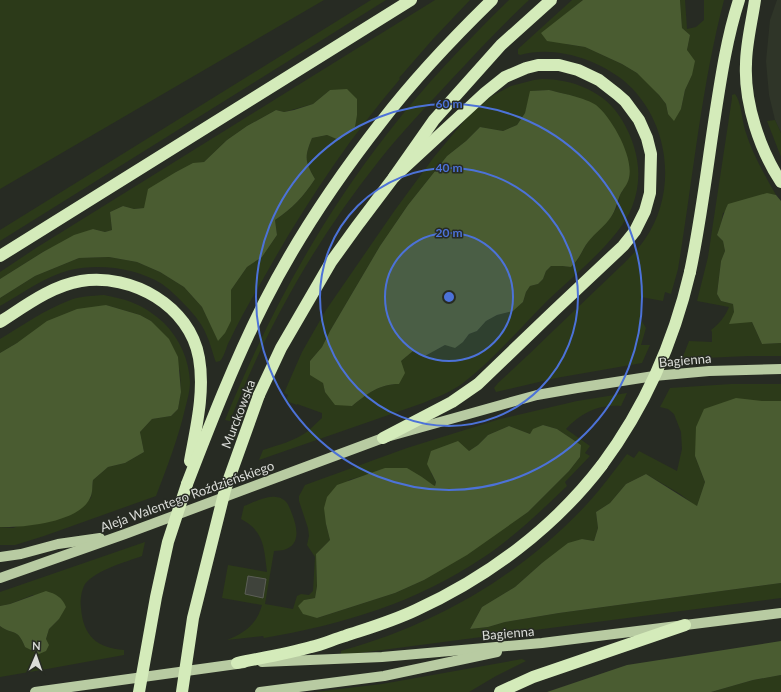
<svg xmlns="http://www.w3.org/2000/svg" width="781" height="692" font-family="Lato,sans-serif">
<rect width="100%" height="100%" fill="#272b23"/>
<!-- built -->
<path fill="#2f3528" d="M777 0H781V133L775 120 769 95 766 61 770 20Z"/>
<!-- green -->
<g fill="#2c3a19" fill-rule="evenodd">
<path d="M0 0H324L0 189Z"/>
<path d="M371 0H386L0 241V230Z"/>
<path d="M435 0H470L433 39 399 78 400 79C351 136 308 200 271 265 257 290 242 314 230 340 226 346 225 356 220 361L216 362 215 360C212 351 210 342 206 334 202 324 195 316 189 309 180 300 172 291 162 284 137 268 99 263 70 270 44 277 23 293 0 306V298L35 276 79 258 109 257 137 262 160 272 184 287 202 307 218 340 231 321V290L247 267 262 257 277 235 275 220C293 208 303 197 315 179 305 161 304 158 312 138L327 135 339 139 330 90 313 104 284 112 276 110 247 126 227 140 204 162 193 164 176 172 144 208 134 209 123 206 110 212 112 230 105 232 93 229 43 252 0 279V272L36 248Z"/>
<path d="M509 0H529C501 26 475 54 449 82 425 108 400 134 378 162 316 240 266 328 230 421L225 420C267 318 319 221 387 134 424 86 466 42 509 0Z"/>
<path d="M572 0H583L567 13 566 44 585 47 622 64 637 73 650 84 666 104 668 114 681 109 685 90 692 75 687 50 690 35 682 28 680 0H685L687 29 696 27 704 20V0H724C701 88 693 179 678 269L671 294 665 292 663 301 641 297 640 318 646 328 641 345H650L642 363 556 378 496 392 494 388 498 383C531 353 564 320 597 289 613 273 632 258 645 239 679 190 669 118 623 80 596 59 555 45 520 55L518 54V49Z"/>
<path d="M542 79C573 79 606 92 622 120 638 147 644 177 632 207 619 240 574 275 548 300 520 328 494 359 463 383 451 392 437 397 423 403L259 460 263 450C278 445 295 441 308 431 313 427 317 422 322 418V413L297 404V405L286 401 288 395 284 393 302 352 326 310 395 210 434 157 469 115 492 96 511 86 534 80ZM549 90 573 96 629 179 620 195 618 205 611 217 589 240 583 250 577 261 571 267 562 266H551L546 271 543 279 538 284 530 286 526 292 523 302 513 311 497 315 486 321 477 331 469 334 463 342 445 345 425 356 413 351 401 361 399 384C379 384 367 394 352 406L325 392 323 383 310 361 322 347 330 331 380 246 408 205 447 156 466 141 480 127 503 131 517 125 525 113 531 91Z"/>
<path d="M735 94C741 101 742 120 745 130 752 153 764 174 776 195 757 192 739 205 723 213L721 224 717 235 723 241 725 251 721 261 717 294 721 301 733 304 734 312 743 322H752L762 344 781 343V356H748L682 359 689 341 712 342V332L711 330C719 324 725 317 729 307L697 301 708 257 732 98V95Z"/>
<path d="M775 120 781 133V157L767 121Z"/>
<path d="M104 295C130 300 144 305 164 323 180 339 189 360 190 382 190 391 187 401 185 409 178 439 167 467 156 496L44 536 15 545H0V527L13 528 91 498 93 480 108 467 125 463 144 452 140 432 152 419 171 416 178 409 181 392 180 371 151 321 140 315 106 305 17 343 0 353V339C22 326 44 310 68 301 79 296 92 296 104 295Z"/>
<path d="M731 384H781V401H762L695 456 705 482 697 507 680 494 646 474 626 484 610 503 596 512 598 528 594 541 582 539 542 563 515 587 482 607 470 629 488 627 505 622 559 613 781 583V598L344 655 341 654V651L344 650C437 624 521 575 587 504 601 489 614 471 627 454L634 458 639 451 677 471 682 449 681 432 674 414 668 409 660 407 670 388Z"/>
<path d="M627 393 621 406C598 404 581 413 566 429L590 446 585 453 590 456 565 482 567 486C541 511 515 536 484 557 416 603 344 624 264 638L263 636 227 640C245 633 257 624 262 605L222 598 228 565 267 572C264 547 264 531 241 519L244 506C253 503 266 495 276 497 280 497 285 500 287 503 289 506 291 511 292 514 300 534 299 551 274 551L265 604 293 609 297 596 301 594 309 595 313 591 315 557 307 545 309 536 308 528 299 501V496L305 485 407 448 500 419 577 401ZM543 425 557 429 581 445 580 457 569 471 528 512 424 580 395 593 317 618 304 600 315 598 317 586 316 554 330 540 326 524 349 480 366 475 422 477 433 486H435L436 482 431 473 469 451 478 445 488 435 509 426 530 434Z"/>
<path d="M145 542 142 556C126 562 96 570 85 584 81 591 80 601 81 608 83 636 97 648 124 650V655L47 669 0 677V626C14 636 17 627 25 647L46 639 49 629 59 619 33 595 10 604 0 606V592Z"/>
<path d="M522 659 526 661 496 676 469 692H315L382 684Z"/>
<path d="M781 675V692H711L753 680Z"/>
</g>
<!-- forest -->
<g fill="#4a5c31">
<path d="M583 0H680L682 28 690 35 687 50 695 61 692 75 685 90 681 109 674 121 668 114 666 104 659 95 637 73 622 64 585 47 547 41 541 33Z"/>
<path d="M347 89 357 99V115L355 127 339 140 327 135 312 138C304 158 305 161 315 179 303 197 293 208 275 220L277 235 262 257 247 267 231 290V321L225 333 218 341 202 307 184 287 160 272 137 262 109 257 79 258 35 276 0 298V279L43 252 74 235 93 229 105 232 112 230 110 212 123 206 134 209 144 208 148 189 176 172 193 163 204 162 227 140 247 126 276 110 284 112 294 110 313 104 330 90Z"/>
<path d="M549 90C561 93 586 98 596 105 612 118 634 157 629 178 628 184 623 189 620 195 617 202 616 210 611 217 605 226 595 233 588 242 582 250 579 260 571 267L562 266H551L546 271 543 279 538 284 530 286 526 292 523 302 513 311 497 315 486 321 477 331 469 334 463 342 455 348 445 345 425 356 413 351 401 361 405 373 399 384C379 384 367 394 352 406L335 405 325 392 323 383 310 375V361L322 347 330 331 380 246 408 205 447 156 466 141 480 127 503 131 517 125 525 113 530 91Z"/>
<path d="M767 193 776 195 781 201V343L762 344 752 322 729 324 734 312 733 304 721 301 717 294 721 261 725 251 723 241 717 235C721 225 723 214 728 204Z"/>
<path d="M106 305 140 315 151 321 169 339 178 357 181 392 178 409 171 416 152 419 140 432 144 452 125 463 108 467 93 480C92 485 93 493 90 498 80 522 23 528 0 527V353L17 343 47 321 77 309Z"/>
<path d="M736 398 762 401H781V583L559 613 505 622 488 627 470 629 482 607 515 587 542 563 568 543 582 539 594 541 598 528 596 512 610 503 626 484 646 474 697 506 705 482 695 456 696 427 704 409Z"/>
<path d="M543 425 557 429 581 445 580 457 569 471 528 512 467 555 424 580 395 593 317 618 303 614 298 606 304 600 315 598 317 586 316 554 330 540 326 524 324 508 327 497 337 485 385 468H407L422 477 433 485 435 486 436 482 427 464 431 451 458 441 469 451 478 445 488 435 509 426 530 434 533 429Z"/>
<path d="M46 591C56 594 62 597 66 607L59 619 49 629 46 639 49 645 46 651 39 654 25 647C17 627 14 636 0 626V606L10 604Z"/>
<path d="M781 641V675L753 680 711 692H547L627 665Z"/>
</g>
<!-- building -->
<path fill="#3f433b" stroke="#5c5f57" d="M248 576 266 579 263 598 245 594Z"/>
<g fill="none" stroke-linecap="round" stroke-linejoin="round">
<!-- major -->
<g stroke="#b8cba2" stroke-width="10">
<path d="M0 557 21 554 58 544 100 538"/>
<path d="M0 578 125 534 383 438 508 403 537 395 577 388 654 376 709 371 781 369"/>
<path d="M262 662 382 657 542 643 781 613"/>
<path d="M35 692 244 663"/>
<path d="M260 692 384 676 497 652"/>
</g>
<!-- highway -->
<g stroke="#d4ebba" stroke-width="12">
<path d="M755 0C752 21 746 44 746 64 744 103 760 150 781 182"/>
<path d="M0 256 411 0"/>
<path d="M690 272C701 220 707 168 715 116 721 77 727 37 739 0"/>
<path d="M0 322C25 306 51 286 81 281 132 273 190 306 199 358 205 392 196 428 190 461"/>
<path d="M259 395 281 348 331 262 357 226 394 177 434 120 501 45 551 0"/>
<path d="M383 438 452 402 478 384 555 310 623 246 635 231 645 211 650 193 651 154 647 138 639 120 625 101 617 94 599 80 578 70 559 65H538L526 68 505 77 485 93 394 177"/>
<path d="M187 484C211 422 235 360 265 301 297 238 339 176 382 121 415 78 453 38 492 0"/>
<path d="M237 663C261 658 286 654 311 647 322 645 334 639 345 636 369 628 393 621 416 610 488 577 554 528 602 465"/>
<path d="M500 692 533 677 685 625"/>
</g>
<!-- highway-bridge -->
<g stroke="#d4ebba" stroke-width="12">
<path d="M602 465C645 407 674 341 690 272"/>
<path d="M139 692 156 597 168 542 187 484"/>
<path d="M182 692 193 618 225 490 259 395"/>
</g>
</g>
<!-- distance rings -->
<circle cx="449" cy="297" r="64" fill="#4c72d8" fill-opacity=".12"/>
<g fill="none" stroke="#4c72d8" stroke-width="2">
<circle cx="449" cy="297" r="64"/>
<circle cx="449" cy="297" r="129"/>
<circle cx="449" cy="297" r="193"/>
</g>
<g text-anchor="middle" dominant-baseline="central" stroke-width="3" stroke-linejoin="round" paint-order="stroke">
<!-- street labels -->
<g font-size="13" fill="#dbddd9" stroke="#272b23">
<text transform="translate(685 360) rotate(-5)">Bagienna</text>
<text transform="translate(238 414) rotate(-69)">Murckowska</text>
<text transform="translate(187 496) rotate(-20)">Aleja Walentego Roździeńskiego</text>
<text transform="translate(508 633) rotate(-5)">Bagienna</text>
</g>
</g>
<circle cx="449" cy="297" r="6" fill="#4c72d8" stroke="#272b23" stroke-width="2"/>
<g font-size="12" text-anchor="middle" font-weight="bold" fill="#4c72d8" stroke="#272b23" stroke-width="3" stroke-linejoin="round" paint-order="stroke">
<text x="449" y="108">60 m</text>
<text x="449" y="172">40 m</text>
<text x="449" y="237">20 m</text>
</g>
<!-- north arrow -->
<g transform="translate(36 656) rotate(2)" stroke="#272b23" stroke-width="3" paint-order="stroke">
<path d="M0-3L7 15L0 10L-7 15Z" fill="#dbddd9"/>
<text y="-6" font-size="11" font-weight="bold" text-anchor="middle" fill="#dbddd9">N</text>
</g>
</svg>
